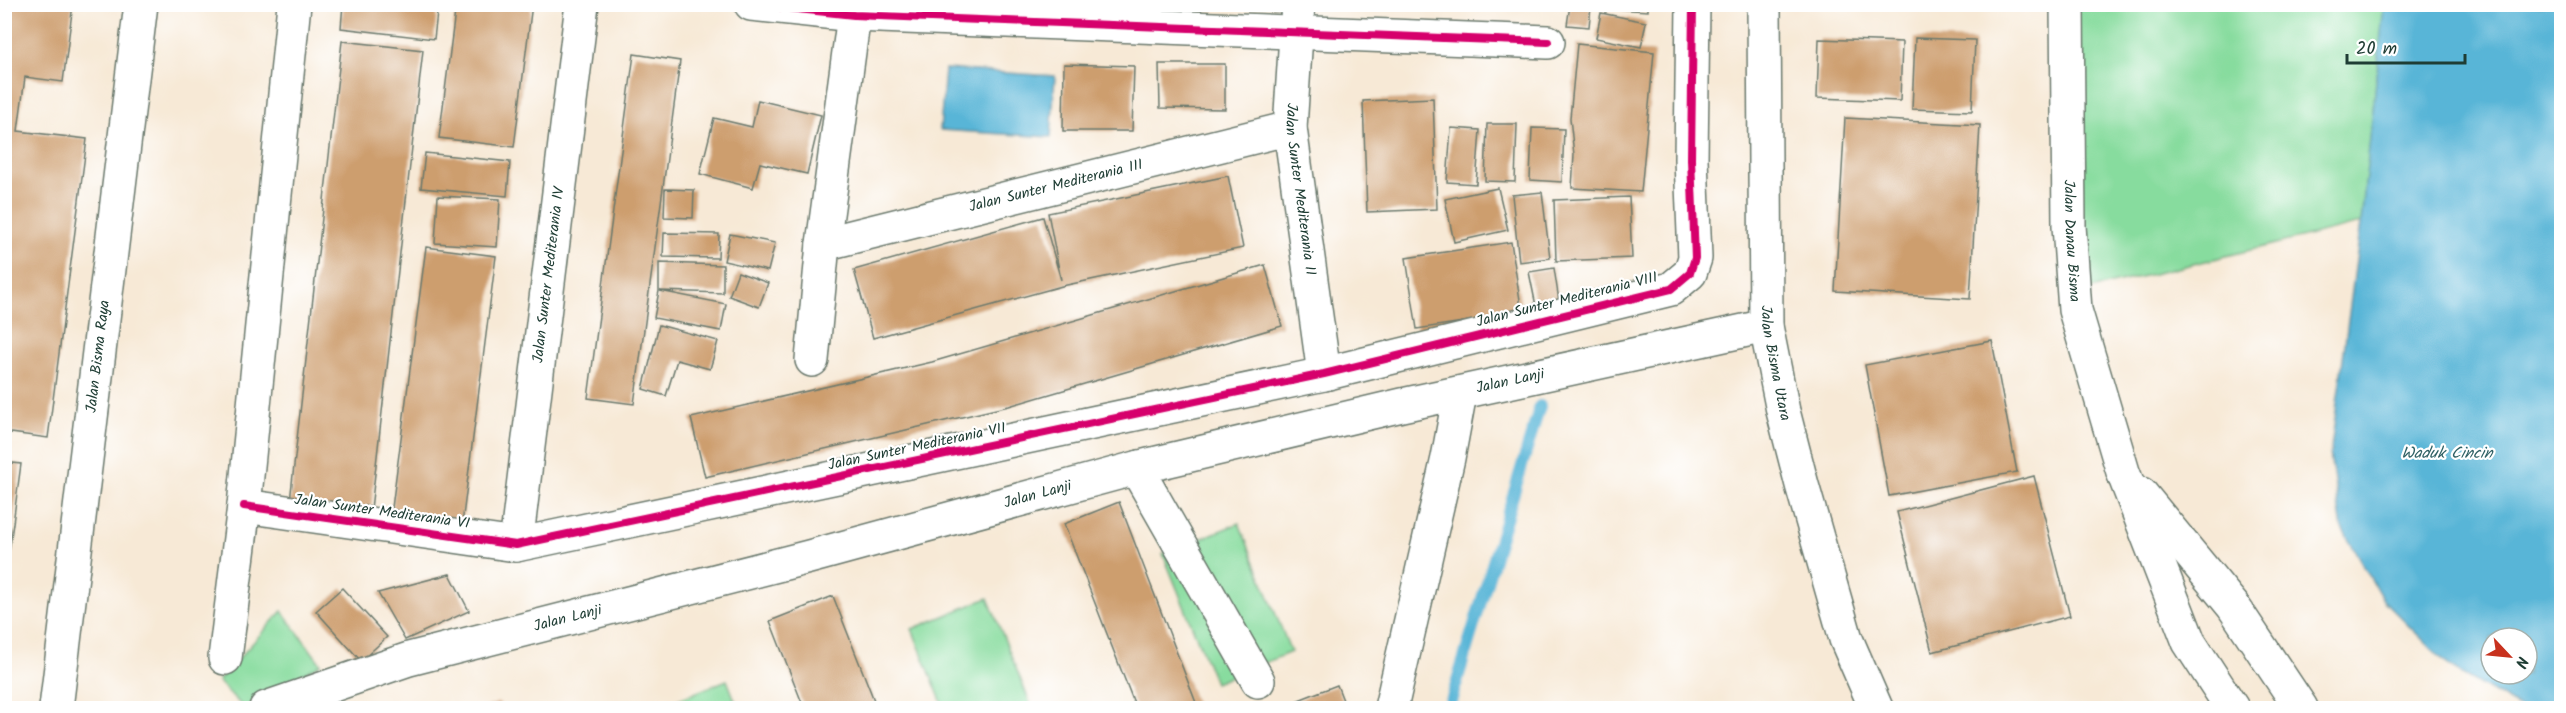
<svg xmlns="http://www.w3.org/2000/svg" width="2566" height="713" font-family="Kalam,sans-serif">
<rect width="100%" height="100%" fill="#fff"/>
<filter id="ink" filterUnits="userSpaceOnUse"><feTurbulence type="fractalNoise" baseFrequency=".0167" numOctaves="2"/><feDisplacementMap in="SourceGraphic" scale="12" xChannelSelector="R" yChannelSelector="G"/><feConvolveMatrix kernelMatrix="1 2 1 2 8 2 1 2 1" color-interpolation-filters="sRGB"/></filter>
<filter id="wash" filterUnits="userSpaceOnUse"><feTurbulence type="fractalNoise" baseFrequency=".008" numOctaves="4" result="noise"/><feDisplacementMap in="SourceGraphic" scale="24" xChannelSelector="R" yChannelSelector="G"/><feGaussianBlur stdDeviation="1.35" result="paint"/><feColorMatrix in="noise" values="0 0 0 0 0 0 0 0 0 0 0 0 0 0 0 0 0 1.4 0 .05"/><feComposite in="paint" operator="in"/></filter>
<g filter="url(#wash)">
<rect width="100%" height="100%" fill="#f7e9d6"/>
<!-- green -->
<g fill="#87dc9e" stroke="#538c69" stroke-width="1.5">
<path d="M2067 5H2386L2361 223 2079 292Z"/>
<path d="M1239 523 1291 652 1215 683 1163 554Z"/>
<path d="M988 598 1032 708H944L912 629Z"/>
<path d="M282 611 321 664 244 708 218 681Z"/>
<path d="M727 680 738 708H657Z"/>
</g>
<!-- water -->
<g fill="#59b5d7" stroke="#3c7986" stroke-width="1.5" fill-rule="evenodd">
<path d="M2384 5H2561V708H2520L2450 667 2383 600 2342 528 2330 456 2361 223ZM2491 638H2527V674H2491Z"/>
<path d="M945 69 1055 76 1051 137 940 130Z"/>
</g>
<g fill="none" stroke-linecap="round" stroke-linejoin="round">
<!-- stream -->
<path stroke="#59b5d7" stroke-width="12" d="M1449 708 1540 406"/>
</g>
<g id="blocks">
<!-- building -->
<g fill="#cd9e6e">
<path d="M4 4H73L63 82 25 77 18 131 87 139 48 438 4 432Z"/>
<path d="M343 4H438L434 39 341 28Z"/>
<path d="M456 4H532L514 147 439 138Z"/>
<path d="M1600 4H1648V11L1599 8Z"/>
<path d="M1570 5H1591L1589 27 1567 25Z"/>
<path d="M1601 13 1646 22 1641 47 1596 38Z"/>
<path d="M1915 38 1975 40 1972 111 1912 109Z"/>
<path d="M1819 39 1902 42 1900 101 1817 98Z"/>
<path d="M342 41 423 50 370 518 289 510Z"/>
<path d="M1577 44 1654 52 1641 192 1572 188 1574 155 1570 118Z"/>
<path d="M634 54 680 61 634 404 588 398Z"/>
<path d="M1064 64 1134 66 1132 131H1063Z"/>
<path d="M1159 64H1225V109L1160 108Z"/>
<path d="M1433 98 1437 209 1367 212 1363 101Z"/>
<path d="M758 100 821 115 807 174 760 163 753 188 700 174 714 118 752 127Z"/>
<path d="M1845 118 1980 125 1970 299 1835 291Z"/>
<path d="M1487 124H1517L1515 182 1485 181Z"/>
<path d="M1451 128 1480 130 1476 184 1447 182Z"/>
<path d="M1532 128 1564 129 1562 182 1530 180Z"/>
<path d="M425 153 510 162 507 196 421 188Z"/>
<path d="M1228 176 1243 248 1062 286 873 338 854 270 1043 217 1061 280 1048 213Z"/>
<path d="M1498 188 1508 230 1454 242 1445 199Z"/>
<path d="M665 189 694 190 693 218 664 217Z"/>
<path d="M1542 192 1550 258 1519 262 1512 195Z"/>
<path d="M438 196 500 199 497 247 435 243Z"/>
<path d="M1629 197 1632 258 1556 261 1554 200Z"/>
<path d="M664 233 719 234 718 258 663 257Z"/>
<path d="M730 234 775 243 768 271 724 261Z"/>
<path d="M1511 242 1522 313 1417 329 1406 258Z"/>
<path d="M426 247 496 256 461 532 390 523Z"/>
<path d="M659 263 723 265V293L660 291 726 304 721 331 654 318 659 291Z"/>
<path d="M1265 265 1282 326 1009 406 705 477 691 418 932 362Z"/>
<path d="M1554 268 1559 301 1536 306 1529 272Z"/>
<path d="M738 272 768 283 759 307 729 296Z"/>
<path d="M659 325 718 341 710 369 677 360 666 396 643 389Z"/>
<path d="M1992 341 2017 472 1889 496 1865 365Z"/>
<path d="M4 462 21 464 6 575H4Z"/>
<path d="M2034 476 2070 616 1932 652 1897 512Z"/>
<path d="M1119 502 1198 708H1136L1064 524Z"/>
<path d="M450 574 469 611 405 640 378 593Z"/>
<path d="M342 588 387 637 361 661 316 611Z"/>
<path d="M833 596 877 708H804L770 621Z"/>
<path d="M1337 685 1346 708H1278Z"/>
<path d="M499 702 502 708H484Z"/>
</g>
</g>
</g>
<g filter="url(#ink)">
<use href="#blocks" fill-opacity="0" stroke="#6b796d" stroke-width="1.5"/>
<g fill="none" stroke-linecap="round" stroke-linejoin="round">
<defs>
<g id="minor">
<path d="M751 4 854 15 1548 42"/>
<path id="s1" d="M1298 4 1290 128 1324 374"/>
<path id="s2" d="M1764 4 1766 326 1783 411 1802 485 1846 639 1876 708"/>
<path id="s3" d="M2067 4 2069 226 2075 310 2123 472 2189 642 2232 708"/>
<path id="s4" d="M823 244 1290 128"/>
<path d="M812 360 823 244 854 15"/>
<path d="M1140 467 1143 480 1258 681"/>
<path d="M2141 494 2233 606 2301 708"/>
<path d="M244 506 516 545 1324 374 1671 289 1690 273 1695 258 1691 159 1693 4"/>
<path id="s5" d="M516 545 582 4"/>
<path d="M225 658 244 506 294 4"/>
<path id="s6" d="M56 708 141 4"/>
<path id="s7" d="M266 708 409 659 809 557 1140 467 1402 405 1766 326"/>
<path d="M1391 708 1448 458 1460 393"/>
</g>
</defs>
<!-- minor casing -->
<use href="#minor" stroke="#6b796d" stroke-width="36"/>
<!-- minor -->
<use href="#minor" stroke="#fff" stroke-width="33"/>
<defs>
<g id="cycleway">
<path d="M751 4 854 15 1548 42"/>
<path d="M244 506 516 545 1324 374 1671 289 1690 273 1695 258 1691 159 1693 4"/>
</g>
</defs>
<!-- cycleway casing -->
<use href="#cycleway" stroke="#fff" stroke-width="11"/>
<!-- cycleway -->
<use href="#cycleway" stroke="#d6006c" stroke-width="8"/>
</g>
</g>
<g text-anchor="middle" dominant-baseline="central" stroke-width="4.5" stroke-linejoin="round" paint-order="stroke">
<!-- street labels -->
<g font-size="15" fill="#1f3d34" stroke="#fff">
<text stroke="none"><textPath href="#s4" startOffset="240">Jalan Sunter Mediterania III</textPath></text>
<text stroke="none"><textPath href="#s1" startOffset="186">Jalan Sunter Mediterania II</textPath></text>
<text stroke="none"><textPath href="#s3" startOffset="237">Jalan Danau Bisma</textPath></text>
<text stroke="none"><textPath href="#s5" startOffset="272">Jalan Sunter Mediterania IV</textPath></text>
<text transform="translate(1567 300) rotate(-14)">Jalan Sunter Mediterania VIII</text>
<text stroke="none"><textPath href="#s6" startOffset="354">Jalan Bisma Raya</textPath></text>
<text stroke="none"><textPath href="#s2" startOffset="360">Jalan Bisma Utara</textPath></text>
<text stroke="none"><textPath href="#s7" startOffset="1287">Jalan Lanji</textPath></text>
<text transform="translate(917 447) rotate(-12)">Jalan Sunter Mediterania VII</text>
<text stroke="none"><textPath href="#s7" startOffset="801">Jalan Lanji</textPath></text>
<text transform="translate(382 512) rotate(8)">Jalan Sunter Mediterania VI</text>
<text stroke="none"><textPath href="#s7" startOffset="315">Jalan Lanji</textPath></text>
</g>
<!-- water labels -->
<g font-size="16" font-style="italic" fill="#306165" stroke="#fff">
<text x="2447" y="453">Waduk Cincin</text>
</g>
</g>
<!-- margin -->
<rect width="2566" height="713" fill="none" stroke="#fff" stroke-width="24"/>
<!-- north arrow -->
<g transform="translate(2509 656) rotate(116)"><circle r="28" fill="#ffffff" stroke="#a5b1ae" stroke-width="1.5"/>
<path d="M0-4.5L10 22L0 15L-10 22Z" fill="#c8321e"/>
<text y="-9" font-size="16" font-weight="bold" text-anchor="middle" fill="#1f3d34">N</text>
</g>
<!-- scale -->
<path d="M2347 54v9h118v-9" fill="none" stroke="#1f3d34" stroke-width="3"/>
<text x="2356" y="54" font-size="18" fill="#1f3d34" stroke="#ffffff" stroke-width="4.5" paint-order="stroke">20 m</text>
</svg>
